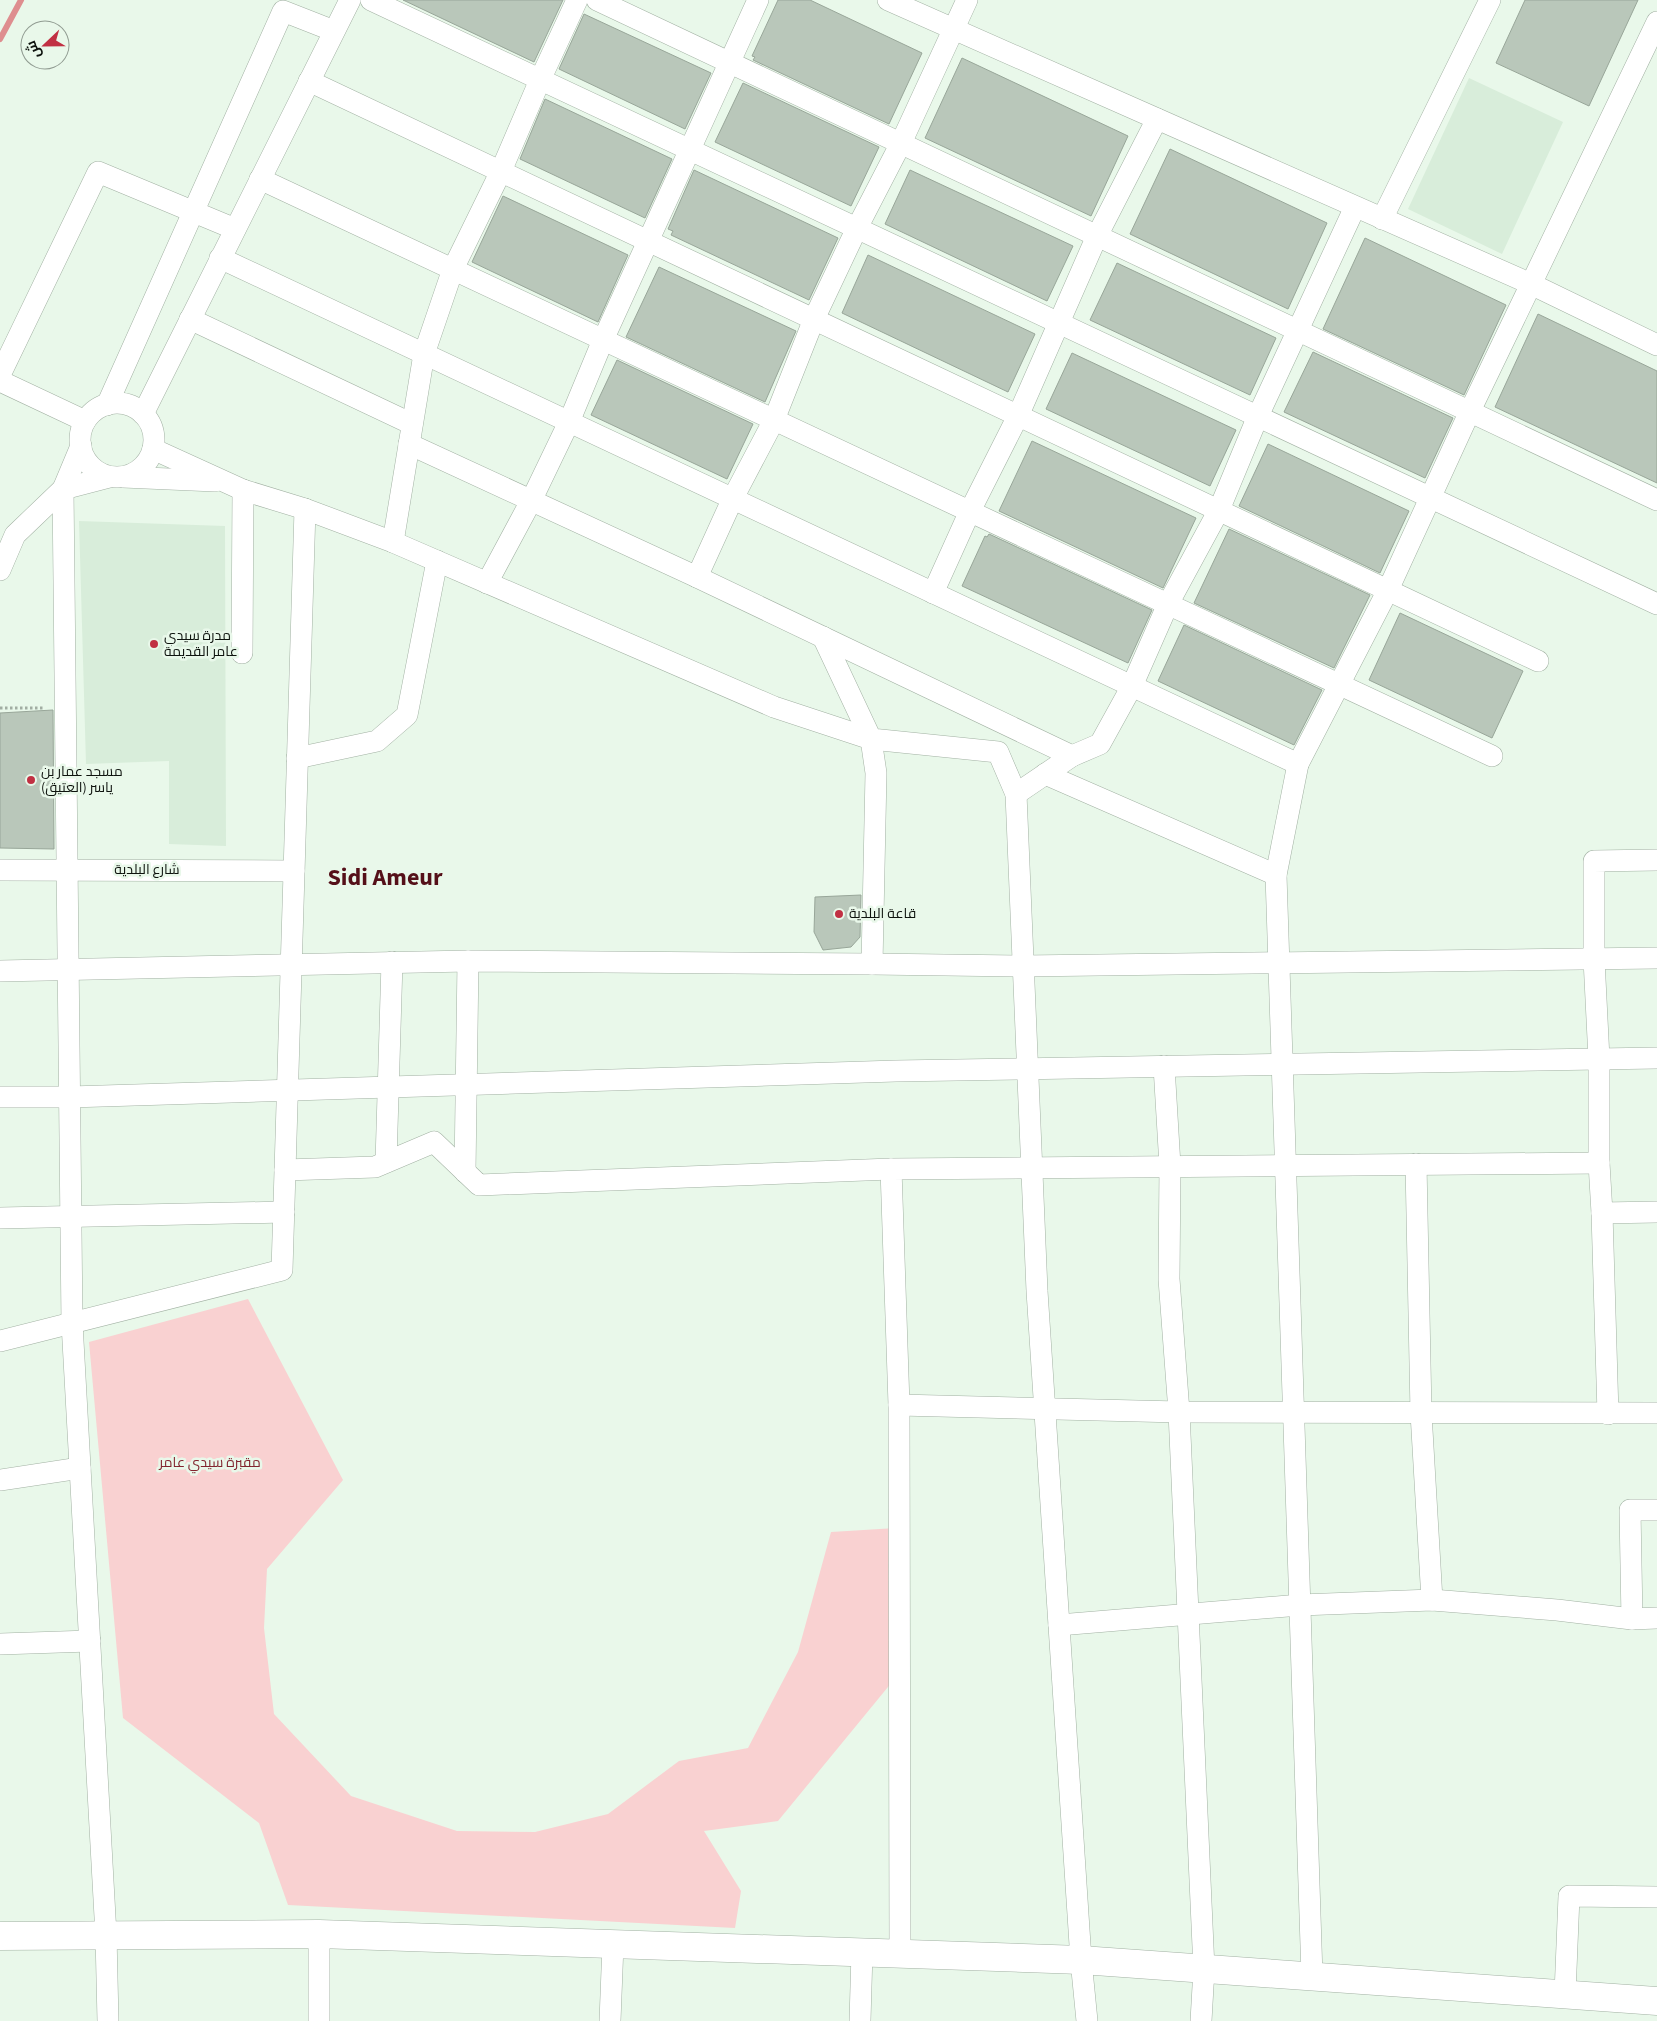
<svg xmlns="http://www.w3.org/2000/svg" width="1657" height="2021" font-family="'Source Sans 3',Cairo,sans-serif">
<rect width="100%" height="100%" fill="#e9f8ea"/>
<!-- built -->
<g fill="#d8edda">
<path d="M1469 78 1563 122 1502 254 1408 209Z"/>
<path d="M79 521 225 526 226 846 169 844V761L86 764Z"/>
</g>
<!-- green -->
<path fill="#f9d1d1" d="M248 1299 343 1480 267 1569 264 1628 274 1714 351 1796 457 1831 535 1832 608 1814 679 1761 748 1748 798 1652 831 1532 896 1528 897 1676 778 1821 704 1831 741 1891 735 1928 288 1905 259 1823 123 1718 89 1342Z"/>
<g fill="none" stroke-linecap="round" stroke-linejoin="round">
<!-- stream -->
<path stroke="#de8e8f" stroke-width="6" d="M0 39 21 0"/>
</g>
<!-- building -->
<g fill="#b9c7ba" stroke="#98a699">
<path d="M403 0H563L534 62Z"/>
<path d="M778 0H810L922 53 889 124 753 60 755 57 752 56Z"/>
<path d="M1525 0H1638L1589 106 1496 63Z"/>
<path d="M584 14 711 73 685 129 559 69Z"/>
<path d="M962 58 1128 136 1091 216 925 138Z"/>
<path d="M743 83 879 147 851 206 715 142Z"/>
<path d="M545 99 672 159 645 218 520 159Z"/>
<path d="M1170 149 1327 223 1288 309 1130 234Z"/>
<path d="M694 170 838 238 809 300 671 235 673 231 668 229Z"/>
<path d="M910 170 1073 246 1047 301 885 224Z"/>
<path d="M503 196 628 255 598 322 472 262Z"/>
<path d="M1365 238 1506 305 1464 395 1323 329Z"/>
<path d="M868 255 1035 334 1008 392 842 313Z"/>
<path d="M1117 263 1276 338 1250 395 1090 320Z"/>
<path d="M659 267 796 331 765 402 626 337Z"/>
<path d="M1538 314 1657 371V483L1495 407Z"/>
<path d="M1313 352 1453 418 1425 478 1284 412Z"/>
<path d="M1072 353 1236 430 1210 486 1046 409Z"/>
<path d="M617 360 753 424 727 479 591 415Z"/>
<path d="M1032 441 1196 518 1163 588 999 511Z"/>
<path d="M1268 444 1409 511 1380 573 1239 506Z"/>
<path d="M1229 529 1370 595 1334 668 1194 603Z"/>
<path d="M989 534 1152 610 1128 663 962 586 985 536 987 537Z"/>
<path d="M1400 613 1523 671 1492 738 1369 680Z"/>
<path d="M1184 625 1322 690 1294 745 1158 681Z"/>
<path d="M53 710 54 849 0 848V713Z"/>
<path d="M861 895 860 937 851 947 823 950 814 932 815 897Z"/>
</g>
<g fill="none" stroke-linecap="round" stroke-linejoin="round">
<defs>
<g id="minor">
<path d="M371 0 1657 604"/>
<path d="M597 0 1657 500"/>
<path d="M888 0 1531 284 1657 345"/>
<path d="M309 81 1538 661"/>
<path d="M260 179 1492 756"/>
<path d="M1382 219 1490 0"/>
<path d="M220 258 1298 764 1388 590 1470 411 1657 22"/>
<path d="M190 319 412 424"/>
<path d="M0 375 98 172 235 229"/>
<path d="M0 381 85 421"/>
<circle cx="117" cy="440" r="37"/>
<path d="M107 405 283 11 334 31"/>
<path d="M143 414 350 0"/>
<path d="M409 444 697 577 733 498 774 420 814 319 857 228 901 143 967 0"/>
<path d="M81 446 63 489 72 1323 106 1935 108 2021"/>
<path d="M153 449 243 490 305 509 393 542 424 354 453 269 501 171 540 80 577 0"/>
<path d="M123 477 215 481"/>
<path d="M393 542 774 707 871 739 876 773 872 964 1023 966 1657 958"/>
<path d="M0 570 15 535 63 489 109 477"/>
<path d="M697 577 1072 756 1016 794"/>
<path d="M487 583 531 501 569 422 603 340 758 0"/>
<path d="M933 593 970 511 1018 416 1097 236 1157 119"/>
<path d="M823 637 871 739 998 752 1016 794 1037 1291 1081 1960 1087 2021"/>
<path d="M242 653 243 490"/>
<path d="M1072 756 1100 744 1132 686 1168 604 1219 510 1258 416 1355 207"/>
<path d="M297 758 377 741 407 715 437 561"/>
<path d="M1298 764 1276 875 1312 1976"/>
<path d="M1045 774 1276 875"/>
<path d="M0 870 294 871"/>
<path d="M0 971 468 961 872 964"/>
<path d="M1164 1066 1170 1166 1169 1279 1179 1412 1204 1969 1201 2021"/>
<path d="M0 1097H70L896 1071 1657 1058"/>
<path d="M386 1162 392 962"/>
<path d="M1599 1163 1602 1213 1657 1212"/>
<path d="M1416 1164 1421 1413 1432 1600"/>
<path d="M285 1170 375 1167 434 1142 479 1185 891 1169"/>
<path d="M465 1172 468 961"/>
<path d="M1602 1213 1608 1414"/>
<path d="M0 1218 284 1212"/>
<path d="M0 1341 282 1270 305 509"/>
<path d="M899 1405 1179 1412 1657 1413"/>
<path d="M0 1480 80 1468"/>
<path d="M1657 1510H1630L1632 1619 1657 1618"/>
<path d="M1059 1625 1300 1605 1432 1600 1557 1610 1632 1619"/>
<path d="M0 1644 90 1641"/>
<path d="M900 1954 899 1405 891 1169 1599 1163V1059L1594 959V861L1657 860"/>
<path d="M1565 1994 1569 1896 1657 1897"/>
<path d="M319 2021V1934"/>
<path d="M610 2021 613 1944"/>
<path d="M860 2021 862 1952"/>
</g>
<path id="secondary" d="M0 1936 319 1934 1081 1960 1657 2001"/>
</defs>
<!-- minor casing -->
<use href="#minor" stroke="#a2b1a3" stroke-width="22"/>
<!-- secondary casing -->
<use href="#secondary" stroke="#a2b1a3" stroke-width="29"/>
<!-- path -->
<path stroke="#a2ada2" stroke-width="3" stroke-dasharray="2.5 2.5" stroke-linecap="butt" d="M0 708H45"/>
<!-- minor -->
<use href="#minor" stroke="#fff" stroke-width="21"/>
<!-- secondary -->
<use href="#secondary" stroke="#fff" stroke-width="28"/>
</g>
<!-- markers -->
<g fill="#c13043" stroke="#e9f8ea" stroke-width="2">
<circle cx="154" cy="644" r="5"/>
<circle cx="31" cy="780" r="5"/>
<circle cx="839" cy="914" r="5"/>
</g>
<g text-anchor="middle" dominant-baseline="central" stroke-width="5" stroke-linejoin="round" paint-order="stroke">
<!-- poi labels -->
<g font-size="14" fill="#0e130e" stroke="#e9f8ea" text-anchor="start">
<text x="164" y="636">مدرة سيدي<tspan x="164" dy="16">عامر القديمة</tspan></text>
<text x="41" y="772">مسجد عمار بن<tspan x="41" dy="16">ياسر (العتيق)</tspan></text>
<text x="849" y="914">قاعة البلدية</text>
</g>
<!-- street labels -->
<g font-size="14" fill="#0e130e" stroke="#e9f8ea">
<text x="147" y="870">شارع البلدية</text>
</g>
<!-- park labels -->
<g font-size="14" fill="#82242e" stroke="#e9f8ea">
<text x="210" y="1463">مقبرة سيدي عامر</text>
</g>
<!-- town labels -->
<g font-size="24" font-weight="bold" fill="#551019" stroke="#e9f8ea">
<text x="385" y="877">Sidi Ameur</text>
</g>
</g>
<!-- north arrow -->
<g transform="translate(45 45) rotate(248)"><circle r="24" fill="#e9f8ea" stroke="#919c92"/>
<path d="M0-4L9 19L0 12L-9 19Z" fill="#c13043"/>
<text y="-8" font-size="14" font-weight="bold" text-anchor="middle" fill="#0e130e">ش</text>
</g>
</svg>
